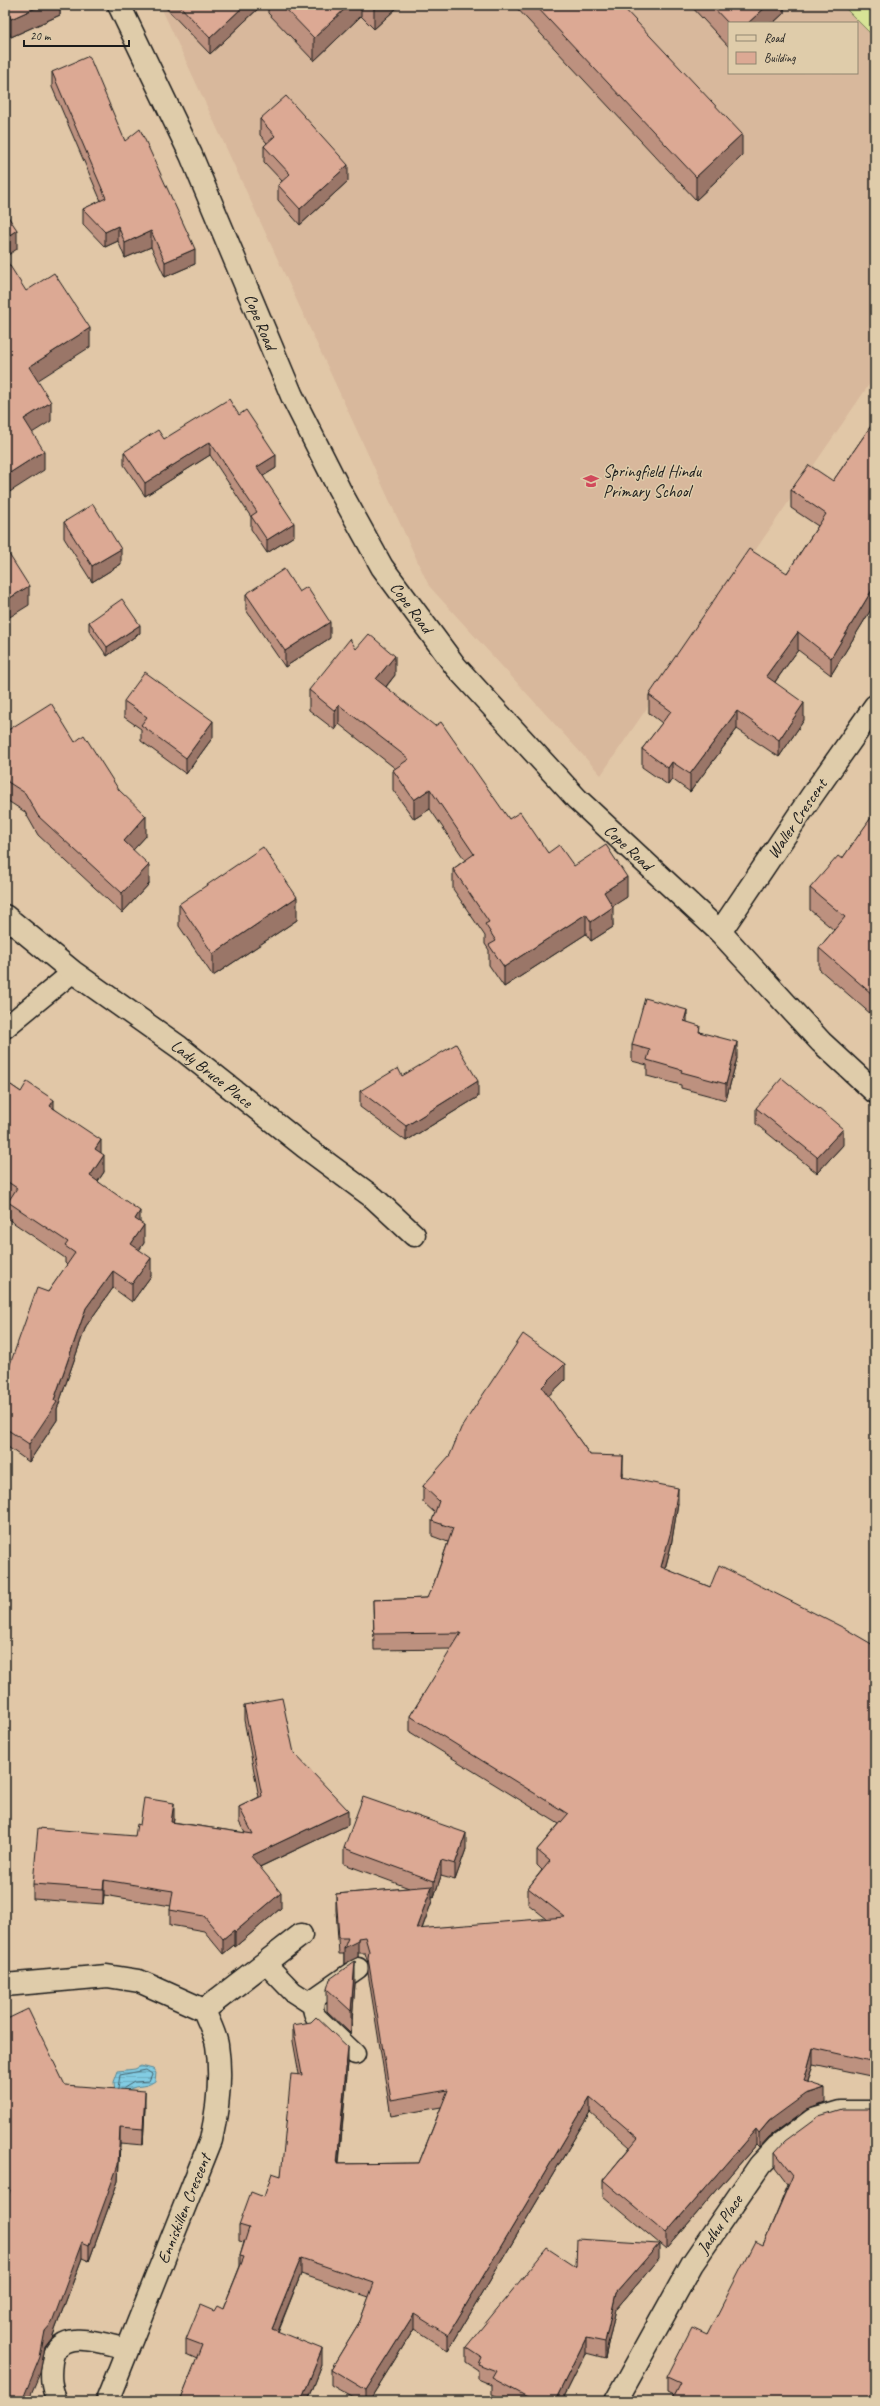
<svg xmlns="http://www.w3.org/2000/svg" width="880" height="2406" font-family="Caveat,sans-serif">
<defs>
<pattern id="water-rules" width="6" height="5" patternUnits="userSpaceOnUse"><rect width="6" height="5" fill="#82cce3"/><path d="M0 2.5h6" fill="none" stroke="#70afc2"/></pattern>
</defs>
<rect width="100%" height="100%" fill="#e1c7a7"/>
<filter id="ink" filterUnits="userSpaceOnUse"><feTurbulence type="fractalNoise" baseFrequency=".025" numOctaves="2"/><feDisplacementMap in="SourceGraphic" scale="8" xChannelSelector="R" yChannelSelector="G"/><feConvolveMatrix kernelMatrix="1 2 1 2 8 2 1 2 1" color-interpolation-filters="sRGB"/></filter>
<g filter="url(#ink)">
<!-- built -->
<path fill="#d8b89c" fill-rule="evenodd" d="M160 5H875V376L601 775 429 586ZM729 23H857V73H729Z"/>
<!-- pitch -->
<path fill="#d7e396" stroke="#7a8059" d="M842 5H875V38Z"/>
<!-- water -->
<path fill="url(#water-rules)" stroke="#598693" d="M141 2066 153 2069 156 2073 155 2081C143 2090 135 2082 124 2094L115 2093 114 2082 118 2071 135 2069Z"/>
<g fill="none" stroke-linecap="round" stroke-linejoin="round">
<!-- shore -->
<path stroke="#45626c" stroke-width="1" d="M118 2088 120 2075 146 2070 152 2074 149 2081 134 2082 124 2088"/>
<defs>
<g id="lane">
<path d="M5 1028 73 972"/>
<path d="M265 1963 293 1992 313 2005"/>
<path d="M355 2054 316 2017C312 2010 313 2006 315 1998L358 1968"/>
<path d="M57 2401C51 2387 50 2377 52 2362 57 2325 105 2344 128 2349"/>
</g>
<g id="street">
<path id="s1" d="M119 5 191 155 292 396 339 489 382 567 456 667 577 799 720 932 821 1042 875 1092"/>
<path id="s2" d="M5 916 73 972 179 1047 305 1147 374 1198 414 1235"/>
<path id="s3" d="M720 932 811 797 875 706"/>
<path d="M5 1985 107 1976 139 1981 204 2010C208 2021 215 2033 217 2045 222 2077 218 2109 211 2140L107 2401"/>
<path d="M204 2010 301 1935"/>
<path id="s4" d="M616 2401 692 2264 760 2165 777 2147 813 2120 840 2112H875"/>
</g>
</defs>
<!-- lane casing -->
<use href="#lane" stroke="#1c1c1c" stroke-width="23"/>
<!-- street casing -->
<use href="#street" stroke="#1c1c1c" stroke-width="25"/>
<!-- lane -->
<use href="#lane" stroke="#dfccaa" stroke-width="20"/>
<!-- street -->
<use href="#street" stroke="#dfccaa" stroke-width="22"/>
</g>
<!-- wall -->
<g fill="#bd917f" stroke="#1c1c1c">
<path d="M5 5H60V15L11 37 5 25Z"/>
<path d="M163 5H262L210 54Z"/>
<path d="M268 5H400L374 29 361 16 314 61 268 13Z"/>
<path d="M514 5H621L742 156 696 200Z"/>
<path d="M690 5H784V13L773 23H729V47Z"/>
<path d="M52 72 125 141 195 264 165 277 151 247 125 258 118 241 105 247 83 224V209L101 201 52 87Z"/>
<path d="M260 119 348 181 300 225 278 200V185L282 181 264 162V146L267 143 260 135Z"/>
<path d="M239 415 276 468 263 476 294 536 267 553 251 529V517L210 455 145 496 124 465V452Z"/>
<path d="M875 420V603L831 675 798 650 775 682 804 720 779 757 737 729 690 792 672 779 668 785 642 767V749L662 723 649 713V695L787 573 818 526 791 508V490L833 481Z"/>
<path d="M64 522 121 564 92 582 64 538Z"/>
<path d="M246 594 330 638 285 667 246 610Z"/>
<path d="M89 622 140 633 107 656 89 630Z"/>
<path d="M356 649 395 675 386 687 509 819 548 853 574 866 627 897 612 906 613 927 591 941 586 934 504 987 489 965V950L485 944V936L453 889V869L465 860 430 809 414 819 393 790V770L396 769 339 724 335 730 309 710V690Z"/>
<path d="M124 701 213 737 186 774 141 741V729L124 717Z"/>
<path d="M5 732 75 742 146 836 133 850 149 884 122 913 38 835 25 812 8 801 5 793Z"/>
<path d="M875 805V1012L872 1015 819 969V948L834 930 810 910V888L842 859 874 814V808Z"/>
<path d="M179 904 297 920 213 976 179 926Z"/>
<path d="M687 1022 737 1058 726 1100 681 1088V1085L647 1076V1065L632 1061V1045Z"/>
<path d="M402 1076 478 1097 406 1141 360 1107V1091Z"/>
<path d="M5 1081 21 1092 54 1108 101 1153 104 1172 98 1181 140 1223 144 1243 139 1250 151 1276 132 1302 113 1288 86 1326 57 1409V1420L29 1462 5 1445V1368L8 1370 48 1292 67 1265 65 1263V1258L8 1219V1202L9 1200 5 1197Z"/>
<path d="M756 1108 843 1145 817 1173 756 1124Z"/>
<path d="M565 1380 548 1396 590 1455 623 1472V1477L678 1503 671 1546 665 1569 710 1587 875 1646V2077L813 2064 808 2082 825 2103 806 2110 769 2137 759 2148 756 2145 666 2249 603 2196V2180L630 2147 590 2112 448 2351 414 2329 369 2401H359L331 2385V2369L360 2321 369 2297 301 2274 278 2332 322 2365 308 2401H180L197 2359 186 2354V2339L214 2311 223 2309 240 2266V2256L244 2242 239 2241V2225L264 2197 281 2176 299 2074 293 2041V2025L348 2063 339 2164 419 2163 441 2107 391 2116 368 1973V1963L365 1953H358V1957L344 1964V1954H339L336 1910V1894L409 1888 344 1864V1848L466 1849 455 1880 441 1876 434 1897 432 1896V1901L422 1929 547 1919 528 1904V1888L542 1870 537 1865V1850L559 1824 410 1732V1716L452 1649 374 1650 373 1600 427 1598 431 1592 448 1542 432 1536V1521L435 1513 423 1502V1486Z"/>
<path d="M244 1705 294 1753 348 1825 260 1867 281 1908 235 1947 234 1945 223 1954 204 1931 170 1925V1910L171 1906 104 1895 103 1904 33 1899V1884L135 1836 140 1825 174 1818 173 1822 245 1833 239 1822V1807L259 1797 244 1720Z"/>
<path d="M355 1984 351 2034 327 2011V1989Z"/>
<path d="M5 2020 65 2085 145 2107 143 2145 120 2143 118 2181 89 2261 82 2258 52 2338 45 2347 40 2373 5 2204Z"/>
<path d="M875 2109 673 2396 667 2393V2377L707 2335 763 2245 788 2185 775 2168V2152Z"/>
<path d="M659 2259 616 2309 605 2358 586 2353 562 2401H506L492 2394V2385L478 2379V2370L466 2362V2347L576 2267Z"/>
</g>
<!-- shaded-wall -->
<g fill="#9a7668" stroke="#1c1c1c">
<path d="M42 5H60V15L11 37V19Z"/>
<path d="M245 5H262L210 54V38Z"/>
<path d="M349 5H361V16L314 61V38Z"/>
<path d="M376 5H400L374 29V7Z"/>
<path d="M768 5H784V13L773 23H748Z"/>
<path d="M742 134V156L696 200V177Z"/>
<path d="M348 165V181L300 225V209Z"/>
<path d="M118 226V241L105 247V232Z"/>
<path d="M17 230V249L5 257V238Z"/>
<path d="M151 231V247L125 258V243Z"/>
<path d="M195 249V264L165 277V262Z"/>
<path d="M90 328V347L29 386V367Z"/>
<path d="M51 402V421L24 438V419Z"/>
<path d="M210 442V455L145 496V483Z"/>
<path d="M44 451V470L5 495V476Z"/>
<path d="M276 455V468L257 480V467Z"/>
<path d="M294 523V536L267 553V540Z"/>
<path d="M121 549V564L92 582V566Z"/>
<path d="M875 585V603L831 675V658Z"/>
<path d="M29 586V605L5 620V601Z"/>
<path d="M330 622V638L285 667V651Z"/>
<path d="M140 625V633L107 656V647Z"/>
<path d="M798 632V650L766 694V676Z"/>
<path d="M395 656V675L376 699V679Z"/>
<path d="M804 703V720L779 757V740Z"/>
<path d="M339 705V724L335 730V711Z"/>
<path d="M737 711V729L690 792V774Z"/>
<path d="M213 721V737L186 774V758Z"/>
<path d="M672 762V779L668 785V768Z"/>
<path d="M430 789V809L414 819V800Z"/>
<path d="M146 816V836L124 860V841Z"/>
<path d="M149 865V884L122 913V893Z"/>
<path d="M627 877V897L604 912V892Z"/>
<path d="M297 897V920L213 976V954Z"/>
<path d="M613 907V927L591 941V922Z"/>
<path d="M586 914V934L504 987V967Z"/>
<path d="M875 990V1012L872 1015V994Z"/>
<path d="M687 1010V1026L684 1021Z"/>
<path d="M737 1042V1058L726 1100V1084Z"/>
<path d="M478 1081V1097L406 1141V1126Z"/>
<path d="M54 1100V1118L50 1106Z"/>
<path d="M843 1129V1145L817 1173V1157Z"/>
<path d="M101 1140V1157L95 1149Z"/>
<path d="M104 1155V1172L90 1193V1176Z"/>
<path d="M140 1211V1228L135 1219Z"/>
<path d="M144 1225V1243L131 1262V1244Z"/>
<path d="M151 1258V1276L132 1302V1284Z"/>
<path d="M113 1271V1288L86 1326 57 1409V1420L29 1462V1444L54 1400 86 1308Z"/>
<path d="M565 1364V1380L542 1402V1387Z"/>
<path d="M623 1456V1472L622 1493V1477Z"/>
<path d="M678 1488V1503L671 1546 661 1583V1567Z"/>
<path d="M174 1803V1818L171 1837V1822Z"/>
<path d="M348 1810V1825L251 1871V1856Z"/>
<path d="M466 1833V1849L455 1880V1864Z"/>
<path d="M441 1860V1876L434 1897V1881Z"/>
<path d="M104 1880V1895L103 1904V1889Z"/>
<path d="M432 1886V1901L416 1945V1929Z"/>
<path d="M281 1893V1908L235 1947V1932Z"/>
<path d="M234 1930V1945L223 1954V1939Z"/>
<path d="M358 1938V1957L344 1964V1948Z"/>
<path d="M355 1961V1984L351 2034V2011Z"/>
<path d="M348 2047V2063L337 2180V2164Z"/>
<path d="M813 2048V2064L804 2095 825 2088V2103L806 2110 769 2137 759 2148V2133L804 2081Z"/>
<path d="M145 2091V2107L143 2145V2129Z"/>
<path d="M590 2097V2112L448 2351V2335Z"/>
<path d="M120 2127V2143L118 2181 89 2261V2245Z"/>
<path d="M756 2129V2145L666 2249V2233Z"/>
<path d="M82 2242V2258L52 2338 45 2347 40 2373 28 2401H22L45 2331Z"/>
<path d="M659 2244V2259L616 2309 605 2358V2342L616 2293Z"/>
<path d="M301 2258V2274L272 2345V2329Z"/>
<path d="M414 2314V2329L369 2401H366V2390Z"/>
<path d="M586 2338V2353L562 2401H555Z"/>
<path d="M322 2349V2365L308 2401H301Z"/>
</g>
<!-- building -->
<g fill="#dca994" stroke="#1c1c1c">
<path d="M5 5H42L11 19 5 7Z"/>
<path d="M179 5H245L210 38Z"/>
<path d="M282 5H349L314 38Z"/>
<path d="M535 5H621L742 134 696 177Z"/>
<path d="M711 5H768L748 23H729V24Z"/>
<path d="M89 56 125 141 140 129 195 249 165 262 151 231 125 243 118 226 105 232 83 209 106 198 52 72Z"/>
<path d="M286 96 348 165 300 209 278 185 290 174 264 146 275 136 260 119Z"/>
<path d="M5 212 17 230 5 238Z"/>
<path d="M5 258 26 291 54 273 90 328 29 367 51 402 24 419 44 451 5 476Z"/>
<path d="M229 399 239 415 246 410 276 455 257 467 294 523 267 540 251 516 257 512 210 442 145 483 124 452 158 430 164 439Z"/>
<path d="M875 420V585L831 658 798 632 766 676 804 703 779 740 737 711 690 774 672 762 668 768 642 749 671 711 649 695 749 549 787 573 826 514 791 490 809 465 833 481Z"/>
<path d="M93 504 121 549 92 566 64 522Z"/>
<path d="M5 548 29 586 5 601Z"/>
<path d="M284 569 299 592 307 587 330 622 285 651 246 594Z"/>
<path d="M122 599 140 625 107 647 89 622Z"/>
<path d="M369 634 395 656 376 679 435 726 441 722 509 819 520 812 548 853 559 845 574 866 606 845 627 877 604 892 613 907 591 922 586 914 504 967 489 945 496 941 485 924 489 922 453 869 474 854 430 789 414 800 393 770 409 759 339 705 335 711 309 690 350 639 356 649Z"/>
<path d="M145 672 213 721 186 758 141 725 147 717 124 701Z"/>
<path d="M51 703 75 742 84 735 119 790 146 816 124 841 149 865 122 893 38 816 25 793 8 782 5 774V732Z"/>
<path d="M875 812V990L872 994 819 948 845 917 810 888 838 856 842 859Z"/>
<path d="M263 847 297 897 213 954 179 904Z"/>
<path d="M645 998 687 1010 684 1021 700 1026 699 1032 737 1042 726 1084 681 1072 682 1070 647 1060 650 1050 632 1045Z"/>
<path d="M456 1044 478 1081 406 1126 360 1091 398 1068 402 1076Z"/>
<path d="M782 1078 843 1129 817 1157 756 1108Z"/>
<path d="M5 1081 21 1092 27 1082 54 1100 50 1106 101 1140 95 1149 104 1155 90 1176 140 1211 135 1219 144 1225 131 1244 151 1258 132 1284 113 1271 86 1308 54 1400 57 1402 29 1444 5 1428V1368L8 1370 37 1288 48 1292 75 1253 65 1246 68 1242 8 1202 17 1188 5 1180Z"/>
<path d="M523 1334 565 1364 542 1387 590 1455 623 1456 622 1477 678 1488 671 1531 661 1567 710 1587 719 1565 844 1628 875 1646V2062L813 2048 804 2081 825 2088 806 2094 769 2121 759 2133 756 2129 666 2233 603 2180 638 2138 590 2097 448 2335 414 2314 366 2390 331 2369 360 2321 374 2283 301 2258 272 2329 322 2349 301 2401H180L202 2345 186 2339 200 2305 214 2311 217 2306 223 2309 244 2257 240 2256 249 2228 239 2225 251 2192 264 2197 272 2173 281 2176 291 2074 302 2075 293 2025 311 2022 316 2017 348 2047 337 2164 419 2163 448 2090 391 2100 368 1958 369 1951 365 1937 358 1938V1941L344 1948 348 1938H339L336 1894 432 1886 416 1929 565 1917 528 1888 550 1861 537 1850 568 1814 410 1716 461 1633 374 1634 373 1600 427 1598 430 1591 431 1592 453 1528 432 1521 439 1501 423 1486 450 1455 461 1428Z"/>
<path d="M282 1698 294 1753 348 1810 251 1856 281 1893 235 1932 234 1930 223 1939 204 1916 170 1910 173 1891 104 1880 103 1889 33 1884 38 1828 135 1836 137 1824 140 1825 144 1798 174 1803 171 1822 253 1834 239 1807 262 1796 244 1705Z"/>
<path d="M363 1797 466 1833 455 1864 441 1860 434 1881 344 1848Z"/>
<path d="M355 1961 351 2011 327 1989 330 1979Z"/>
<path d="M28 2009 65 2085 145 2091 143 2129 120 2127 118 2165 89 2245 82 2242 52 2323 45 2331 40 2357 22 2401H5V2206L10 2190 5 2189V2020Z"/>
<path d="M842 2109H875V2401H671L680 2383 667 2377 692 2328 707 2335 755 2241 763 2245 793 2175 775 2152 785 2141 819 2116Z"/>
<path d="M577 2239 659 2244 616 2293 605 2342 586 2338 555 2401H535L492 2378 496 2371 478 2364 481 2357 466 2347 547 2248 576 2267Z"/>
</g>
</g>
<!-- icons -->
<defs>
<symbol id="school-bare" viewBox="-9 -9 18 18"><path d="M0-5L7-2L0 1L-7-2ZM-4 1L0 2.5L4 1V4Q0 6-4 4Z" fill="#d1495b" stroke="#dfccaa" stroke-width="2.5" paint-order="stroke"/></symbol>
</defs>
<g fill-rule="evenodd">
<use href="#school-bare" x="580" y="470" width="22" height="22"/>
</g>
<g text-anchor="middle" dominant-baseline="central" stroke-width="3" stroke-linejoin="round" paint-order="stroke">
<!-- street labels -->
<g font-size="17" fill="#1c1c1c" stroke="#dfccaa">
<text stroke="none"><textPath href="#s1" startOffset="347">Cope Road</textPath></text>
<text stroke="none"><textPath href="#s1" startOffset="671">Cope Road</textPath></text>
<text stroke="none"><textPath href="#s3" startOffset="137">Waller Crescent</textPath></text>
<text stroke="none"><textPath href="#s1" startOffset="995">Cope Road</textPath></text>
<text stroke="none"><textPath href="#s2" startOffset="260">Lady Bruce Place</textPath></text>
<text transform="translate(184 2209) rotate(-68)">Enniskillen Crescent</text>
<text stroke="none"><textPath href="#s4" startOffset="205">Jadhu Place</textPath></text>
</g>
<!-- poi labels -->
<g font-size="17" fill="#1c1c1c" stroke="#dfccaa" text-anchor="start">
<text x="603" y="471">Springfield Hindu<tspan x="603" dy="20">Primary School</tspan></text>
</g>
</g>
<!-- margin -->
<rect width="880" height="2406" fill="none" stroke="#dfccaa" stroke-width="20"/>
<rect x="10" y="10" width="860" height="2386" fill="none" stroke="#1c1c1c" stroke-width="1.5" filter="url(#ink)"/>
<!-- legend -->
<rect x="728" y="22" width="130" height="52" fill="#dfccaa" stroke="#918671"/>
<rect x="736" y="35" width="20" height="6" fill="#dfccaa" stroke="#918671"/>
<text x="764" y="42" font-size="12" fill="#1c1c1c">Road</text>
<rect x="736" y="52" width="20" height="12" fill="#dca994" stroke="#918671"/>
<text x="764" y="62" font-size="12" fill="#1c1c1c">Building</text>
<!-- scale -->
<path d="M24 40v6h105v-6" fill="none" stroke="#1c1c1c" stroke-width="2"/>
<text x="30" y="40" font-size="12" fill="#1c1c1c" stroke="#dfccaa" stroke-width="3" paint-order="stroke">20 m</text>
</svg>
